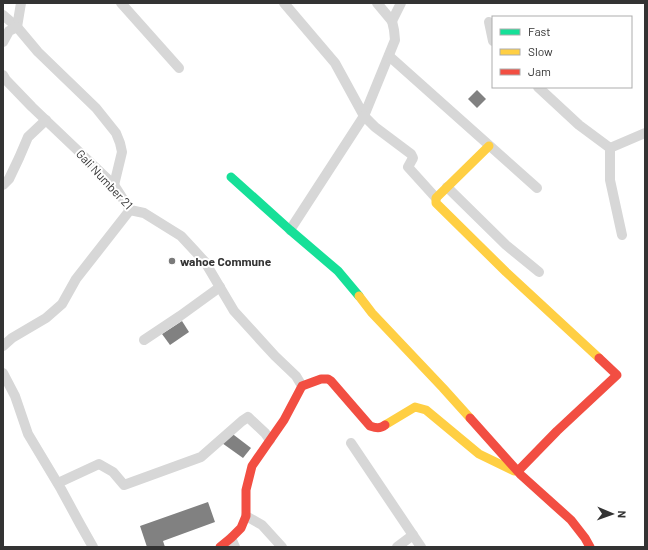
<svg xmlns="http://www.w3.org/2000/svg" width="648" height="550" font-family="Barlow,sans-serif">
<rect width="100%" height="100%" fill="#fff"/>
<!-- building -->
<g fill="#818181">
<path d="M477 90 486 99 477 108 468 99Z"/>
<path d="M182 321 189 332 170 345 162 334Z"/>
<path d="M230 432 251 448 243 458 222 443Z"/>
<path d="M208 502 215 522 163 541 165 547H147L140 526Z"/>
</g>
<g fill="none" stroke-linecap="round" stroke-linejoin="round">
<!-- street -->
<g stroke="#d7d7d7" stroke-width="10">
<path d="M121 3 179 68"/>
<path d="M284 3 335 63 364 116 395 40 394 30 392 21"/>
<path d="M377 3 392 21 401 3"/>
<path d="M3 15 17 27 38 52 96 108 116 133 120 143 122 152 114 185"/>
<path d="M489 22 493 41"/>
<path d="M17 27 21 3"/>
<path d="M3 42 9 31 17 27"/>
<path d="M389 56 537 188"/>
<path d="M3 75 6 80 32 107 114 185 130 210 144 213 181 236 194 250 205 262 234 311 275 356 296 376 302 386"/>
<path d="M538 87 579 125 610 148"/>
<path d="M3 185 9 179 19 158 28 137 46 120"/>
<path d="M447 187 506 245 539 272"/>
<path d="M290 230 364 116 375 127 411 154 413 158 408 167 436 198"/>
<path d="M622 235 610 180V148L645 133"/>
<path d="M144 340 180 316 220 287"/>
<path d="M3 346 12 338 46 318 62 304 76 279 130 210"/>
<path d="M3 373 15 396 28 434 61 489 80 524 93 547"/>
<path d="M351 443 421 547"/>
<path d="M58 483 99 464 113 472 124 485 201 457 242 421 248 417 265 433 270 440"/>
<path d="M246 516 262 525 282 547"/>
<path d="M231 538 235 547"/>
<path d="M397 547 413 535"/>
</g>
<!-- fast -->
<path stroke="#16e098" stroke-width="9" d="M231 177 290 230 338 271 359 296"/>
<!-- slow -->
<g stroke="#ffcf43" stroke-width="9">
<path d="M489 146 436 198V203L506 272 599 358"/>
<path d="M359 296 372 313 443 388 470 418"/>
<path d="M385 425 415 407 426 410 479 454 514 471"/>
</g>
<!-- jam -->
<g stroke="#f24e42" stroke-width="9">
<path d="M470 418 521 475 571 520 585 538 590 547"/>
<path d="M518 471 557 431 617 375 599 358"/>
<path d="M220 547 231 538 241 528 246 516V490L252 466 284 420 302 386 321 379H328L331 381 370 426C376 428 380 429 385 425"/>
</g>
</g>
<!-- markers -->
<circle fill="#7a7a7a" stroke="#fff" stroke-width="1.5" cx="172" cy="261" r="4"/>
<g text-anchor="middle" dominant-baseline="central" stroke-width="4" stroke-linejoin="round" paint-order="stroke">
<!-- street labels -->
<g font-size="12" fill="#333" stroke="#fff">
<text transform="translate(105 179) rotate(47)">Gali Number 21</text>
</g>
<!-- poi labels -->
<g font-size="12" font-weight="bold" fill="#333" stroke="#fff" text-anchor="start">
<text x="180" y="261">wahoe Commune</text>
</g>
</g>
<!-- border -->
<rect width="648" height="550" fill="none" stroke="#333333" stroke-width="8"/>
<!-- legend -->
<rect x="492" y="16" width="140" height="72" fill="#ffffff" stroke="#adadad"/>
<rect x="500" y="29" width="20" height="6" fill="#16e098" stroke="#adadad"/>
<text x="528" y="36" font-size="12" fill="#333333">Fast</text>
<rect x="500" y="49" width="20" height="6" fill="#ffcf43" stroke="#adadad"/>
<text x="528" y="56" font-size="12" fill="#333333">Slow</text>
<rect x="500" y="69" width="20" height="6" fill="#f24e42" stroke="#adadad"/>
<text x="528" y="76" font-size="12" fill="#333333">Jam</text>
<!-- north arrow -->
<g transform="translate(612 514) rotate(92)" stroke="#ffffff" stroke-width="3" paint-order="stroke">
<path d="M0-3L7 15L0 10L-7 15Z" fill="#333333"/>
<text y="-6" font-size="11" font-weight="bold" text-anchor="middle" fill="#333333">N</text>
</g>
</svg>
